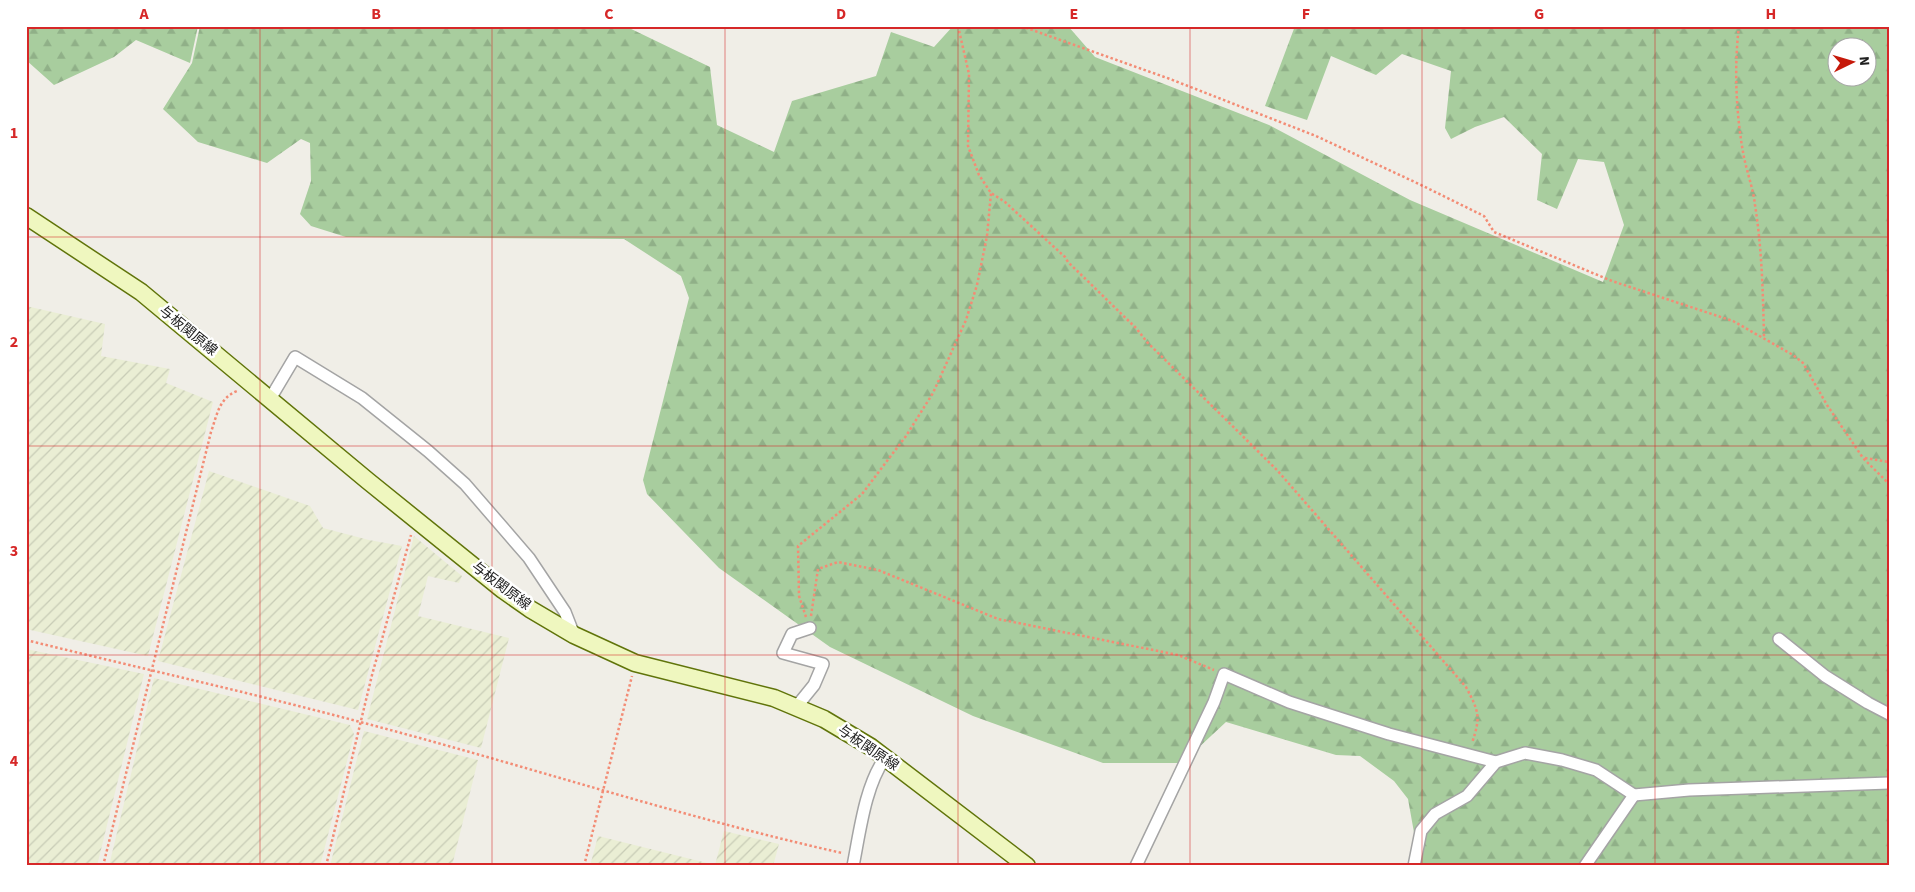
<svg xmlns="http://www.w3.org/2000/svg" width="1915" height="892" font-family="'Source Sans 3','Noto Sans JP',sans-serif">
<defs>
<pattern id="farmland-furrows" width="10" height="10" patternUnits="userSpaceOnUse" patternTransform="scale(1.25)"><rect width="10" height="10" fill="#eaeed4"/><path d="M-1 1l2-2M0 10L10 0M9 11l2-2" fill="none" stroke="#c8ccb6"/></pattern>
<pattern id="forest-firs" width="22" height="20" patternUnits="userSpaceOnUse" patternTransform="scale(1.25)"><rect width="22" height="20" fill="#a8cd9e"/><path d="M5 1l3.5 6h-7zM16 11l3.5 6h-7z" fill="#90b088"/></pattern>
</defs>
<rect width="100%" height="100%" fill="#f0eee7"/>
<!-- farmland -->
<g fill="url(#farmland-furrows)">
<path d="M26 306 105 324 101 356 170 369 166 383 213 402 148 656 26 629Z"/>
<path d="M209 471 310 506 323 528 369 540 402 546 358 710 158 661Z"/>
<path d="M414 536 462 576 459 583 428 576 418 616 509 638 481 748 367 719Z"/>
<path d="M26 649 144 674 97 866H26Z"/>
<path d="M154 678 350 725 354 734 320 866H109Z"/>
<path d="M364 731 478 760 452 866H330Z"/>
<path d="M724 831 779 844 773 866H590L598 836 715 865Z"/>
</g>
<!-- forest -->
<g fill="url(#forest-firs)" fill-rule="evenodd">
<path d="M26 26H198L190 63 136 40 114 57 54 85 26 60Z"/>
<path d="M200 26H625L710 67 717 125 774 152 792 101 876 76 891 32 934 47 953 26H1068L1095 57 1269 125 1410 200 1603 282 1624 225 1604 162 1578 159 1557 209 1537 200 1542 154 1504 117 1475 127 1451 139 1445 128 1451 71 1402 54 1376 75 1331 56 1307 120 1265 106 1295 26H1889V866H1420L1408 799 1394 781 1360 756 1336 755 1226 722 1182 763H1103L973 716 830 647 719 568 647 494 643 480 689 298 681 276 624 239 346 237 311 226 300 214 311 181 310 143 301 139 267 163 198 142 163 109 192 63ZM1838 48H1868V78H1838Z"/>
</g>
<g fill="none" stroke-linecap="round" stroke-linejoin="round">
<defs>
<g id="street">
<path d="M270 399 295 357 362 398 428 451 465 484 529 558 565 612 574 635"/>
<path d="M1779 639 1825 676 1868 703 1889 714"/>
<path d="M797 706 814 685 823 664 783 653 792 634 810 628"/>
<path d="M853 866C860 831 865 786 885 758"/>
<path d="M1136 866 1214 702 1224 674 1289 702 1389 734 1496 762"/>
<path d="M1414 866 1421 831 1435 814 1467 796 1496 762 1525 753 1562 760 1596 770 1634 795 1689 790 1889 783"/>
<path d="M1585 866 1634 795"/>
</g>
<path id="secondary" d="M26 216 141 292 368 481 503 590 530 609 574 635 635 663 774 698 824 719 871 747 1027 866"/>
</defs>
<!-- street casing -->
<use href="#street" stroke="#a4a4a4" stroke-width="14"/>
<!-- secondary casing -->
<use href="#secondary" stroke="#60740a" stroke-width="19"/>
<!-- path -->
<g stroke="#f38c75" stroke-width="2.5" stroke-dasharray="2.5 2.5" stroke-linecap="butt">
<path d="M958 26 969 74 968 146 979 175 991 193 1005 202 1065 257 1068 262 1136 328 1147 342 1277 470 1466 687C1479 712 1481 716 1472 743"/>
<path d="M1021 26 1170 79 1316 136 1419 184 1484 216 1494 232 1612 281 1733 321 1793 355 1803 363 1827 405 1863 458 1889 484"/>
<path d="M1739 26C1734 66 1736 113 1743 152 1746 170 1753 187 1755 205 1762 249 1763 294 1764 338"/>
<path d="M1865 458 1889 462"/>
<path d="M811 616 818 569 838 562 878 570 998 619 1178 655 1214 670"/>
<path d="M806 617 799 596 798 546 862 494 906 436 933 393 966 320 977 285 987 236 991 193"/>
<path d="M26 640C139 668 252 693 364 723 524 765 681 817 842 853"/>
<path d="M103 866 211 432C217 415 219 398 237 391"/>
<path d="M326 866 372 675 411 535"/>
<path d="M584 866 632 676"/>
</g>
<!-- street -->
<use href="#street" stroke="#fff" stroke-width="11"/>
<!-- secondary -->
<use href="#secondary" stroke="#eff7bf" stroke-width="16"/>
</g>
<!-- grid -->
<path fill="none" stroke="#d62828" stroke-width="1" stroke-opacity="0.55" d="M260 26V866M492 26V866M725 26V866M958 26V866M1190 26V866M1422 26V866M1655 26V866M26 237H1889M26 446H1889M26 655H1889"/>
<g text-anchor="middle" dominant-baseline="central" stroke-width="5" stroke-linejoin="round" paint-order="stroke">
<!-- street labels -->
<g font-size="14" fill="#202020" stroke="#fff">
<text transform="translate(188 331) rotate(39)">与板関原線</text>
<text transform="translate(501 586) rotate(37)">与板関原線</text>
<text transform="translate(868 748) rotate(34)">与板関原線</text>
</g>
</g>
<!-- border -->
<rect width="1915" height="892" fill="none" stroke="#ffffff" stroke-width="55"/>
<!-- north arrow -->
<g transform="translate(1852 62) rotate(85)"><circle r="24" fill="#ffffff" stroke="#a6a6a6"/>
<path d="M0-4L9 19L0 12L-9 19Z" fill="#c6190a"/>
<text y="-8" font-size="14" font-weight="bold" text-anchor="middle" fill="#202020">N</text>
</g>
<rect x="28" y="28" width="1860" height="836" fill="none" stroke="#d62828" stroke-width="2"/>
<g font-size="16" text-anchor="middle" font-weight="bold" fill="#d62828">
<text x="144" y="19">A</text>
<text x="376" y="19">B</text>
<text x="609" y="19">C</text>
<text x="841" y="19">D</text>
<text x="1074" y="19">E</text>
<text x="1306" y="19">F</text>
<text x="1539" y="19">G</text>
<text x="1771" y="19">H</text>
<text x="14" y="138">1</text>
<text x="14" y="347">2</text>
<text x="14" y="556">3</text>
<text x="14" y="766">4</text>
</g>
</svg>
